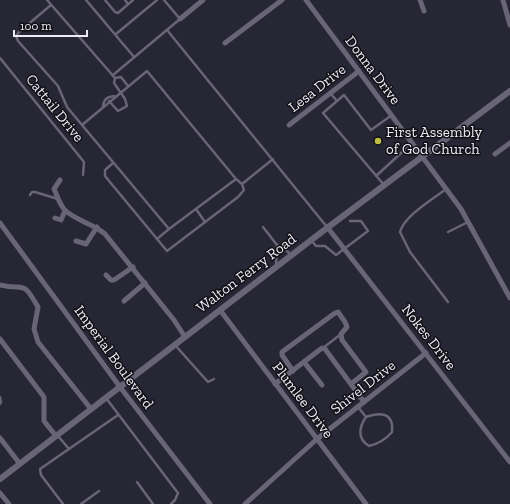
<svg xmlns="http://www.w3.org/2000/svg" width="510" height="504" font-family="'Zilla Slab',serif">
<rect width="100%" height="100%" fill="#272634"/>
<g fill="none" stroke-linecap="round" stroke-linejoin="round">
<!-- service -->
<g stroke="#676576" stroke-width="2.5">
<path d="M47 0 115 78 114 83 125 99 127 106 118 111 109 101"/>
<path d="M86 0 134 57"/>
<path d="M105 0 115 12 118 13 133 0"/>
<path d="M125 0 128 4"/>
<path d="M51 5 19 32 16 36 18 41 58 86 67 107 82 125"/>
<path d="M167 30 327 227"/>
<path d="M116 34 157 0"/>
<path d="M0 58 84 162 83 175"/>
<path d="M113 75 180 19 164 0"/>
<path d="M115 78 121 77 128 86"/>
<path d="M331 94 337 101"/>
<path d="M103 106C104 99 107 97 114 96"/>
<path d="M113 163 105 170V176L167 251 238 197 244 190 242 184"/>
<path d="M376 176 412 143"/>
<path d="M236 179 147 71 82 125 169 229 236 179 242 184 273 159"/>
<path d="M384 185 323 113 344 95 371 130 392 115"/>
<path d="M446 189C433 199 404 216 400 232L410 252 448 302"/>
<path d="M30 195 32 192H35L58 199"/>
<path d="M196 209 205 222"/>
<path d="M263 227 277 245 285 249 290 254"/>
<path d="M448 232 468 222"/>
<path d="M157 239 169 229"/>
<path d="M311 240 316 246H325L336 255 368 231 361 221H350"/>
<path d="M276 265 277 245"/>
<path d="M175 345 208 382 214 379"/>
<path d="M323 348 341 334"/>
<path d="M0 397 1 402 0 404"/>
<path d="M106 398 178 493 175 500 171 504"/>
<path d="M358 407 366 417C359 427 357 439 369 446 378 444 386 439 392 432 394 412 380 412 366 417"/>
<path d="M58 436 69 449"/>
<path d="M137 482 153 504"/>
<path d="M63 504 41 475 40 469 118 415"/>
<path d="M81 504 99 491"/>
</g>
<!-- minor -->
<g stroke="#676576" stroke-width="5">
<path d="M306 0 461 209 510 298"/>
<path d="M420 0 424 11"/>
<path d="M503 0 510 25"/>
<path d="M180 19 203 0"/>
<path d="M225 43 282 0"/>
<path d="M289 125 359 71"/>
<path d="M495 154 510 143"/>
<path d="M60 180 54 189C57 195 59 203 64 209 72 219 94 224 105 234L174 320 185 337"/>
<path d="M55 218 61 220 65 211"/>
<path d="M0 223 120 387 210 504"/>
<path d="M328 228 510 462"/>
<path d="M76 241 86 244 97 227"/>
<path d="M106 275 111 280H114L133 267"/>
<path d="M0 285C26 291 22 279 38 307L34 329 38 342 91 409"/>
<path d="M124 301 145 283"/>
<path d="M220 310 366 504"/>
<path d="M0 339 44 397V421L56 436"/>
<path d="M304 362 322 385"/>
<path d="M293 371 282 355V352L335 313 338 312 345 322 347 327 341 334 342 340 366 372 351 384"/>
<path d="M275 384 322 348 325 349 364 402"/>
<path d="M0 438 20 464"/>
<path d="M0 493 9 504"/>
<path d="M245 504 317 439 426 353"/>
</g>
<!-- tertiary -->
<path stroke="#676576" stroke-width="6" d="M0 479 323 231 510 91"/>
</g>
<!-- markers -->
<circle fill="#bebe42" stroke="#101016" stroke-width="1.5" cx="378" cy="141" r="4"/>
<g text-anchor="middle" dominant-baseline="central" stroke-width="3" stroke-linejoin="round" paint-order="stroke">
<!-- street labels -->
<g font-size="15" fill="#edecf6" stroke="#101016">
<text transform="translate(373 70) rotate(53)">Donna Drive</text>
<text transform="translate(317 88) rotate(-38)">Lesa Drive</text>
<text transform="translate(55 108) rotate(51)">Cattail Drive</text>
<text transform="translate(246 273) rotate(-37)">Walton Ferry Road</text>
<text transform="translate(429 337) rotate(52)">Nokes Drive</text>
<text transform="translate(114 357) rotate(54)">Imperial Boulevard</text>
<text transform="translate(363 387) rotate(-38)">Shivel Drive</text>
<text transform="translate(303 400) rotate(53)">Plumlee Drive</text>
</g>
<!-- poi labels -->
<g font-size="15" fill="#edecf6" stroke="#101016" text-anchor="start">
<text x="386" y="132">First Assembly<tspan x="386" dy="17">of God Church</tspan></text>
</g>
</g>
<!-- scale -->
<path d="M14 30v6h73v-6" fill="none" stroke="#edecf6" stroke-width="2"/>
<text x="20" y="30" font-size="12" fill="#edecf6" stroke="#101016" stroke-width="3" paint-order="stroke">100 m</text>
</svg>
